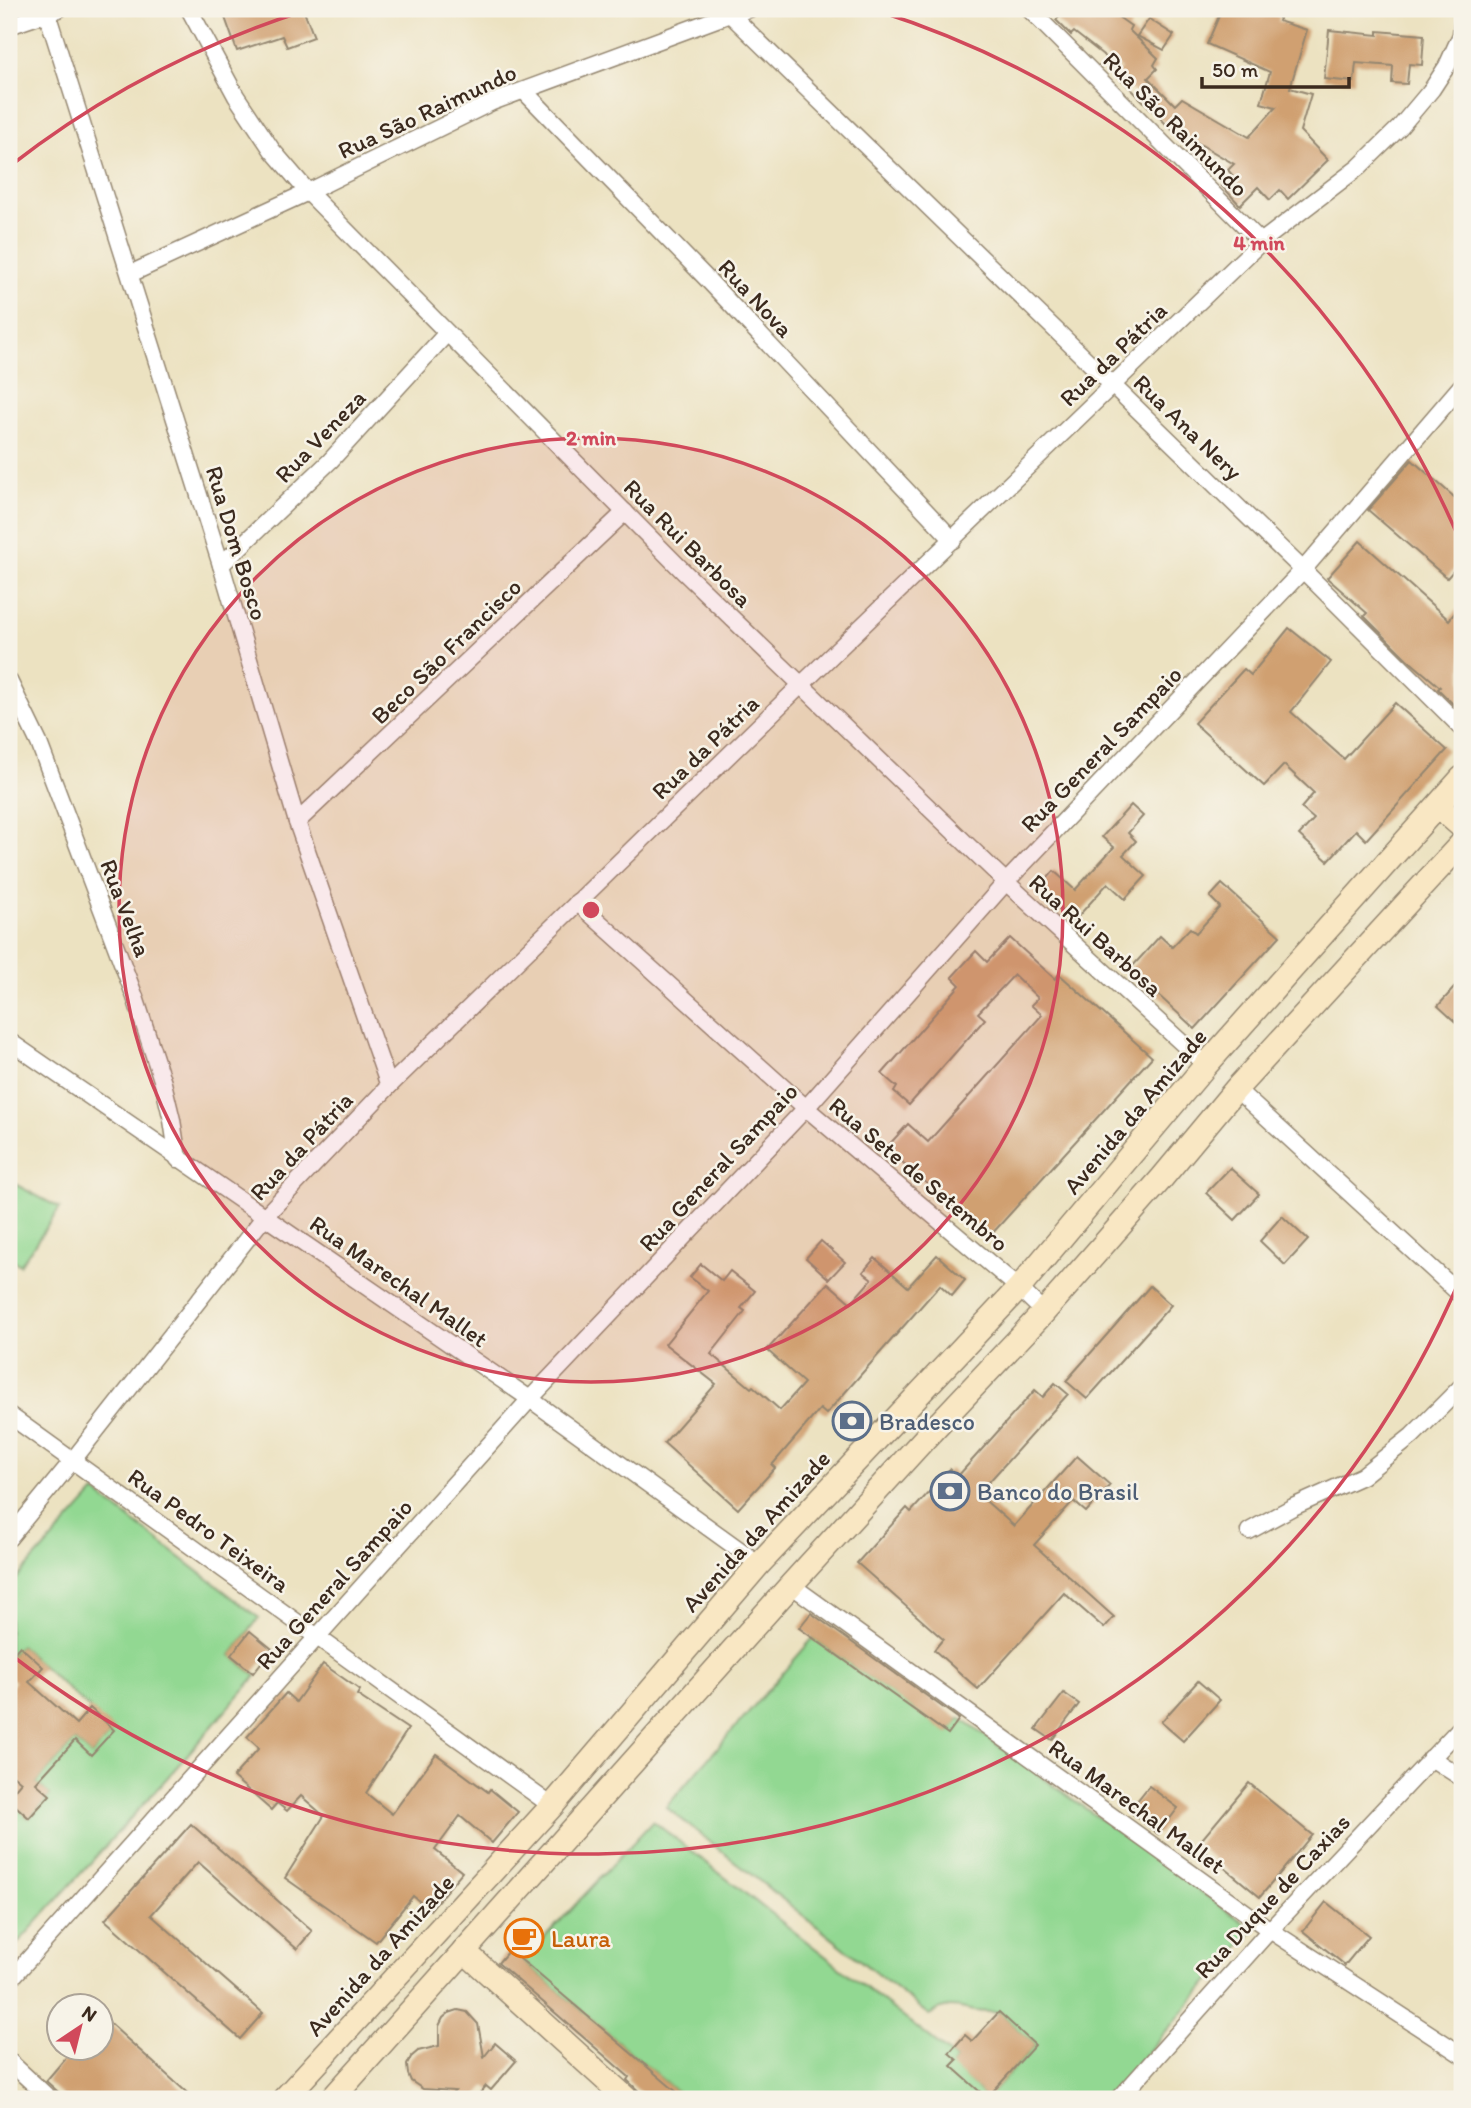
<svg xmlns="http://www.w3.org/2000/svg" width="1471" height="2108" font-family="Itim,sans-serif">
<rect width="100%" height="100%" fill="#f7f3e8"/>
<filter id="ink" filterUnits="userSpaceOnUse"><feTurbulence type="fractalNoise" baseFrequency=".0143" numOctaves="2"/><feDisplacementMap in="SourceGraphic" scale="14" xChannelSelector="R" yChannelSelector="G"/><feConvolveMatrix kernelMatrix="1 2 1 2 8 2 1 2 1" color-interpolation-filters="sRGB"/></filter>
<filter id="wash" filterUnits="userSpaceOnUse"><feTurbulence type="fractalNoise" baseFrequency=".00686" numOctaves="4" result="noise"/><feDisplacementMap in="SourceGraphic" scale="28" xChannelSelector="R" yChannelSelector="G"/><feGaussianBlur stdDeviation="1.57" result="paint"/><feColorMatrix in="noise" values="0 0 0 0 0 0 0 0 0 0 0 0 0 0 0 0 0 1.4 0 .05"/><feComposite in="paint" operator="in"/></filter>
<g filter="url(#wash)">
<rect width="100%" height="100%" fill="#ece2c1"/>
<!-- green -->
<g fill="#92d892" stroke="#668158" stroke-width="2">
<path d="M9 1181 60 1208 20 1265 9 1257Z"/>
<path d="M95 1492 259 1618 231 1655 256 1676 167 1778 9 1953V1800L29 1818 50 1795 36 1783 75 1740 91 1755 113 1730 20 1646 9 1658V1587Z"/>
<path d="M813 1638 948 1733 960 1718 1254 1930 1107 2099H685L523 1961 653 1821 949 2053 957 2060 952 2065 987 2098 1035 2045 999 2012C991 2012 983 2012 975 2011 954 2007 949 2003 929 2015L666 1807Z"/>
</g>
<g id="blocks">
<!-- building -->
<g fill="#d0a071">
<path d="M222 9H303L314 37 287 47 282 36 237 51Z"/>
<path d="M1067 9H1107L1131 26 1129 30 1158 58 1154 65 1157 69 1148 78 1175 105 1182 98 1249 137 1276 107 1261 103 1270 72 1207 44 1222 9H1262L1280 17 1278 21 1307 30 1290 88 1311 94 1300 131 1328 160 1288 199 1280 190 1270 200 1258 187 1240 205 1222 186 1233 176 1228 170 1234 164 1179 132 1177 135 1116 74 1121 69 1074 32 1071 35 1056 20Z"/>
<path d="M1149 19 1174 35 1164 50 1137 36Z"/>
<path d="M1329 30 1378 35V31L1424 35 1422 65 1409 64 1407 84 1392 83 1393 66 1356 63 1354 82 1324 79Z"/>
<path d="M1412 460 1462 504V561L1447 578 1368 510Z"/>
<path d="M1360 541 1449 620 1462 604V713L1438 689 1440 687 1407 659 1364 616 1367 613 1327 578Z"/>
<path d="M1289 628 1331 662 1291 712 1344 759 1395 703 1447 750 1366 840 1356 830 1328 861 1299 835 1314 819 1301 808 1314 793 1284 765 1264 786 1194 723 1244 669 1251 675Z"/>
<path d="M1131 805 1143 816 1128 833 1136 841 1123 855 1146 876 1125 899 1108 883 1073 922 1038 889 1054 871 1075 890 1114 847 1102 837Z"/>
<path d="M1222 884 1280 936 1195 1029 1130 969 1160 936 1172 947 1190 928 1196 933 1220 907 1210 897Z"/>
<path d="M1010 938 1055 979 1059 974 1152 1057 989 1237 886 1148 908 1124 928 1142 1042 1015 1031 1005 1038 998 1014 975 978 1013 985 1019 909 1105 894 1092 897 1087 882 1074 960 985 952 977 976 951 987 962Z"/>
<path d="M1462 979V1028L1438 1006Z"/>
<path d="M1230 1168 1259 1194 1235 1220 1206 1193Z"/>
<path d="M1282 1216 1308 1240 1285 1265 1260 1241Z"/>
<path d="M821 1241 845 1262 829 1279 806 1258Z"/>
<path d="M937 1255 965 1280 952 1296 940 1285 826 1414 820 1409 772 1465 775 1468 738 1509 664 1443 716 1384 665 1344 708 1291 690 1277 701 1264 722 1281 730 1271 755 1291 741 1308 745 1311 711 1354 751 1388 753 1386 780 1410 804 1383 767 1350 828 1283 851 1303 872 1279 863 1272 875 1258 908 1287Z"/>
<path d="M1150 1286 1171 1305 1087 1399 1066 1381Z"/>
<path d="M1055 1383 1068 1394 978 1494 1014 1526 1077 1456 1110 1485 1086 1512 1073 1501 1034 1545 1114 1617 1104 1628 1064 1593 978 1689 934 1650 943 1639 857 1563 907 1508 911 1512 950 1469 958 1476 1035 1390 1043 1397Z"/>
<path d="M811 1613 959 1719 948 1734 799 1628Z"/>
<path d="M250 1631 272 1649 253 1673 231 1655Z"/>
<path d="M20 1646 43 1667 29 1682 76 1724 90 1708 114 1730 91 1755 75 1740 36 1783 50 1795 29 1818 9 1800V1796L21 1782 9 1772V1689L15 1682 9 1676V1658Z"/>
<path d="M323 1664 360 1690 357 1695 408 1729 366 1793 392 1814 436 1754 488 1792 490 1789 518 1812 492 1843 460 1816 435 1850 462 1872 430 1910 413 1896 376 1942 285 1878 324 1816 301 1796 287 1811 277 1803 271 1810 233 1777 259 1748 247 1737 286 1693 296 1702Z"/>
<path d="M1198 1681 1220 1700 1183 1741 1161 1722Z"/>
<path d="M1064 1693 1079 1704 1052 1740 1036 1729Z"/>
<path d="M1249 1783 1312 1835 1260 1897 1197 1845Z"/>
<path d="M1149 1786 1178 1808 1158 1834 1129 1811Z"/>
<path d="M191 1824 312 1931 297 1949 198 1862 151 1915 263 2013 240 2039 105 1920Z"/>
<path d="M1326 1902 1369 1936 1345 1965 1303 1931Z"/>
<path d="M509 1950 530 1967 685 2099H647L627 2080 629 2077 498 1963Z"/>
<path d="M458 2010 467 2012 478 2024 484 2057 495 2043 516 2061 491 2090 486 2086 475 2099H448L455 2091 423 2089 411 2081 408 2074 407 2065 411 2057 418 2051 439 2046V2026L443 2018 449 2013Z"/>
<path d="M999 2012 1035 2045 987 2098 951 2066 957 2060 949 2053 965 2035 972 2041Z"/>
<path d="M102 2016 126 2038 194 2099H66L46 2081 74 2048H102Z"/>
</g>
</g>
</g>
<g filter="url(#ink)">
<use href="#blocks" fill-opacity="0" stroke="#948670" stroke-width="2"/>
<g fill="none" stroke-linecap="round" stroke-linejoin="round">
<defs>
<g id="street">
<path d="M189 9 236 96 272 150 308 192 685 573 1006 882 1206 1065"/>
<path d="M1029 9 1261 242"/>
<path d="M47 13 221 565 297 822 389 1086"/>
<path d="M730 14 1303 570 1462 728"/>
<path d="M9 26 59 9"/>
<path d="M524 91 709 281 953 540"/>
<path d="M130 274 308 192 492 102 730 14 749 9"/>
<path d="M221 565 330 461 447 333"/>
<path d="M9 681 39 743 135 997 163 1083 172 1120 178 1159"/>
<path d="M297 822 625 512"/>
<path d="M577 902 806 1108 1019 1288 1044 1312"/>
<path d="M9 1041 530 1399 759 1564"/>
<path d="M1236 1089 1462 1296"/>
<path d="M9 1415 552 1806"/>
<path d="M1249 1531 1293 1507 1362 1476 1412 1436 1462 1386"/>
<path d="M9 1538 73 1460 265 1216 389 1086 801 685 1261 242 1359 167 1400 127 1432 89 1447 66 1461 35 1462 24"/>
<path d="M791 1585 1270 1930 1462 2055"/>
<path d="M1431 1758 1462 1778"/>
<path d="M9 1981 530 1399 806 1108 1006 882 1303 570 1462 385"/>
<path d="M9 2061 50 2099"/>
<path d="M1119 2099 1270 1930 1462 1726"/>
</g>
<g id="secondary">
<path d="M1439 807 1462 827"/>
<path d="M464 1951 627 2099"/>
<path d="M284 2099 552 1806 759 1564 1019 1288 1206 1065 1462 778"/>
<path d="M332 2099 791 1585 928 1435 1044 1312 1162 1178 1236 1089 1462 843"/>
</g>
</defs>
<!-- street casing -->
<use href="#street" stroke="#948670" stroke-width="19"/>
<!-- secondary casing -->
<use href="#secondary" stroke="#948670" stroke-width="26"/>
<!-- street -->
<use href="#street" stroke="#fff" stroke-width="16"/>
<!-- secondary -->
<use href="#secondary" stroke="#f9e7c3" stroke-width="23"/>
</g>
</g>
<!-- distance rings -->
<circle cx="591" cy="910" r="472" fill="#d1495b" fill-opacity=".12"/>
<g fill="none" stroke="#d1495b" stroke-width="3.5">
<circle cx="591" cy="910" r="472"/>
<path d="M1460 1279A944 944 0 0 1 10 1654M10 166A944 944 0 0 1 307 10M875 10A944 944 0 0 1 1460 541"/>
</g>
<!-- icons -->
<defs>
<symbol id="bank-ring" viewBox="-11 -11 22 22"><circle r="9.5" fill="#f7f3e8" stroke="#5c6f8a" stroke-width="1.5"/><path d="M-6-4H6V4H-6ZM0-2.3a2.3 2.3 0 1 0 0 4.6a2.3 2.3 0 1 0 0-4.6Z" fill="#5c6f8a"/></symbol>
<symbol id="cafe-ring" viewBox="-11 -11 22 22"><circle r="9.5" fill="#f7f3e8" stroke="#e8710a" stroke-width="1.5"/><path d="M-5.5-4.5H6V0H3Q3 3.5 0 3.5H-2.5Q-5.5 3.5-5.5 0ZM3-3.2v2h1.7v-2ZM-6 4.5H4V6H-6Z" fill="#e8710a"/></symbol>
</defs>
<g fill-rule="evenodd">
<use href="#bank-ring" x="830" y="1399" width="44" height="44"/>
<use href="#bank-ring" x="928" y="1469" width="44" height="44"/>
<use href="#cafe-ring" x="502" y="1916" width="44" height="44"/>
</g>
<g text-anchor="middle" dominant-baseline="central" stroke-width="5" stroke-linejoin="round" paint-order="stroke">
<!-- street labels -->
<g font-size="24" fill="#3b2a1e" stroke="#f7f3e8">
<text transform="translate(427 111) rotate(-25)">Rua São Raimundo</text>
<text transform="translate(1176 124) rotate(45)">Rua São Raimundo</text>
<text transform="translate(756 298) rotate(47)">Rua Nova</text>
<text transform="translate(1113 354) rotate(-44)">Rua da Pátria</text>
<text transform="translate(1188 427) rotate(44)">Rua Ana Nery</text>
<text transform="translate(320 436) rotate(-46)">Rua Veneza</text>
<text transform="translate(237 543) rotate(73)">Rua Dom Bosco</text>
<text transform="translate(688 543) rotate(45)">Rua Rui Barbosa</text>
<text transform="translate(446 651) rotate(-44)">Beco São Francisco</text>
<text transform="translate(705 747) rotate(-44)">Rua da Pátria</text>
<text transform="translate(1101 749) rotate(-46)">Rua General Sampaio</text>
<text transform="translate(126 908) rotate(69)">Rua Velha</text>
<text transform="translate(1096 935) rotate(42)">Rua Rui Barbosa</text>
<text transform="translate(1135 1111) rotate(-50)">Avenida da Amizade</text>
<text transform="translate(301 1146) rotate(-47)">Rua da Pátria</text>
<text transform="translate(718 1167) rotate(-47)">Rua General Sampaio</text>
<text transform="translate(919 1174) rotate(40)">Rua Sete de Setembro</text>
<text transform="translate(399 1281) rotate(35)">Rua Marechal Mallet</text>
<text transform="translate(209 1530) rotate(36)">Rua Pedro Teixeira</text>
<text transform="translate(756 1531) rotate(-48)">Avenida da Amizade</text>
<text transform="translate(334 1584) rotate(-48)">Rua General Sampaio</text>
<text transform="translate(1137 1806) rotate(36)">Rua Marechal Mallet</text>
<text transform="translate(1272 1896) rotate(-47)">Rua Duque de Caxias</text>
<text transform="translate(380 1955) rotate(-48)">Avenida da Amizade</text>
</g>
<!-- service labels -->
<g font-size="24" fill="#4e5e75" stroke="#f7f3e8" text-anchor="start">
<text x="879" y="1421">Bradesco</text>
<text x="977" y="1491">Banco do Brasil</text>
</g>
<!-- food labels -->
<g font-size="24" fill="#c56008" stroke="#f7f3e8" text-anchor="start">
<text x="551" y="1938">Laura</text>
</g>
</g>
<circle cx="591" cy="910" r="10" fill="#d1495b" stroke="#f7f3e8" stroke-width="3.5"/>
<g font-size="21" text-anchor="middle" font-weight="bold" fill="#d1495b" stroke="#f7f3e8" stroke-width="5" stroke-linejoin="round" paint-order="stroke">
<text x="1259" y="250">4 min</text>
<text x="591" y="445">2 min</text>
</g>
<!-- margin -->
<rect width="1471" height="2108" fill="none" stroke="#f7f3e8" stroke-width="35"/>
<!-- north arrow -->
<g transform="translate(80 2027) rotate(35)"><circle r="33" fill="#f7f3e8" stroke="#aca397" stroke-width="2"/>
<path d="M0-5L12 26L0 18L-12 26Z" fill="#d1495b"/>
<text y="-10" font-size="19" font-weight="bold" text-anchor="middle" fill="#3b2a1e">N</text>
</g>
<!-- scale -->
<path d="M1202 77v10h147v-10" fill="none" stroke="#3b2a1e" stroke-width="3.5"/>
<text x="1212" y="77" font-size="21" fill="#3b2a1e" stroke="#f7f3e8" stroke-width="5" paint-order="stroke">50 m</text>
</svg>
